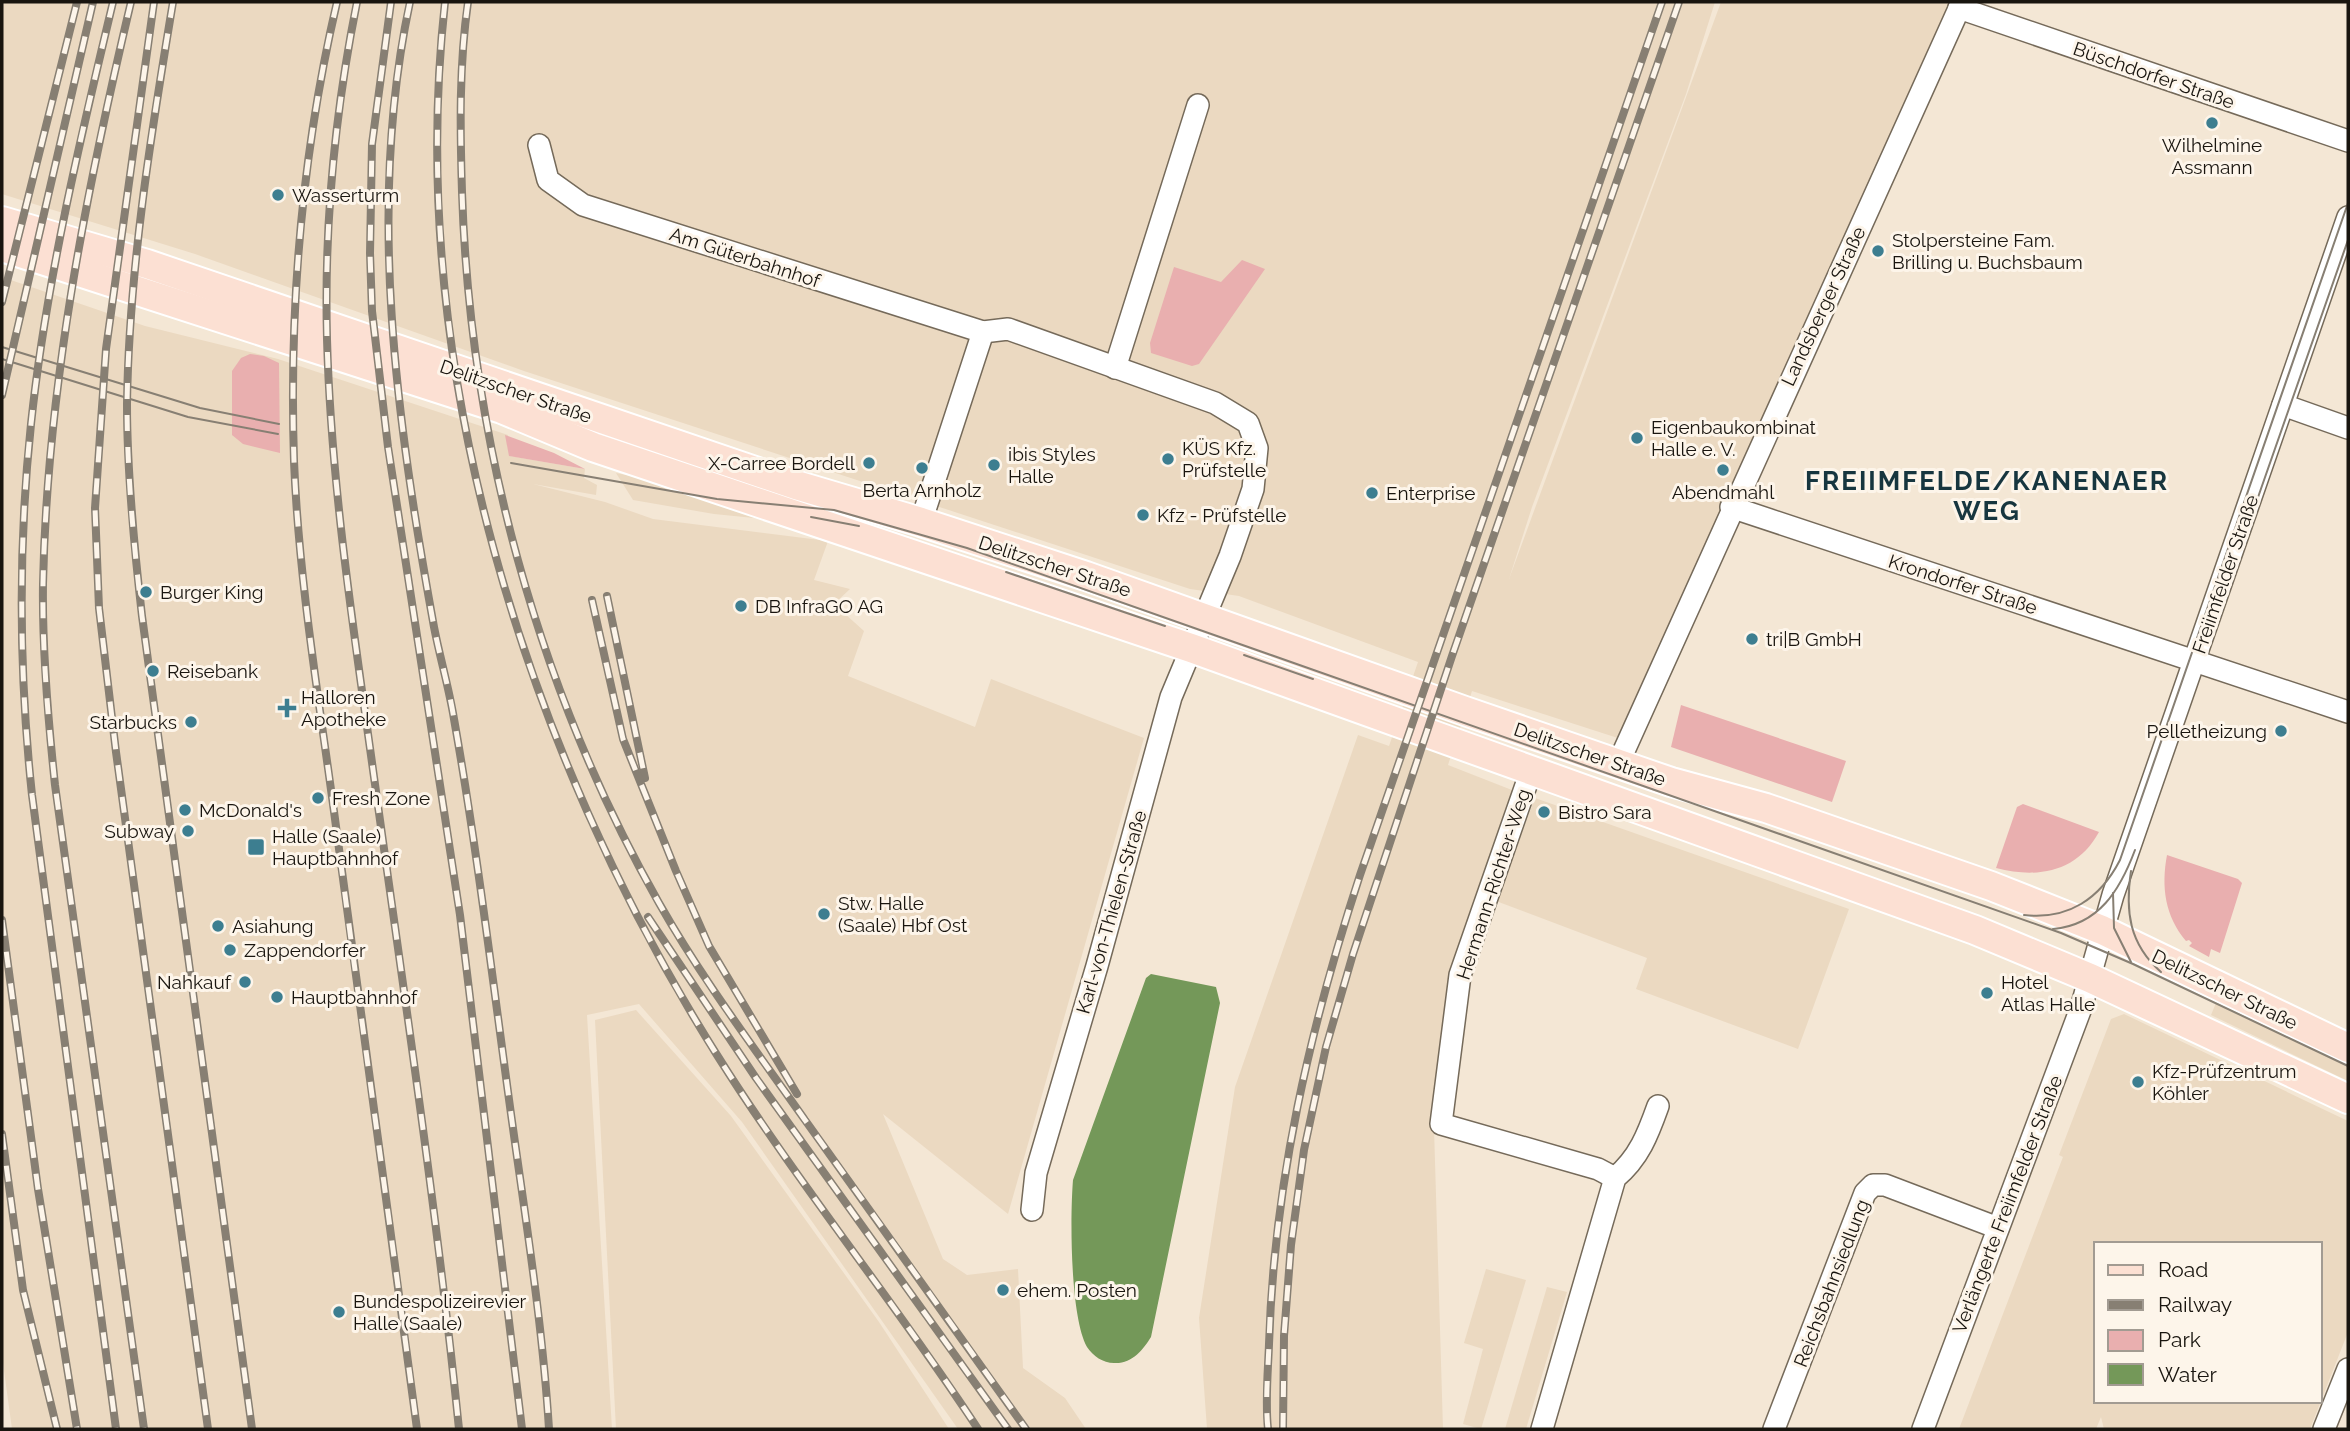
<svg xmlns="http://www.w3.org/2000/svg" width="2350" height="1431" font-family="Raleway,sans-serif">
<rect width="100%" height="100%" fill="#f4e7d5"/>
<!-- built -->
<g fill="#ebd9c1" fill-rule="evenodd">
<path d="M2 2H1715L1686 94 1532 507 1509 579 1721 2H1959L1624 740 1472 691 1448 765 1517 792 1474 917 1434 1128 1443 1429H1207L1199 1318 1235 1087 1358 735 1389 746 1418 662 1239 596 1190 589 524 371 195 254 5 195 2 194Z"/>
<path d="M2 277 145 326 278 359 508 435 510 456 585 469 584 478 597 485 596 495 533 484 605 502 653 519 828 541 814 580 850 589 834 604 864 631 848 676 975 727 991 679 1144 738 1008 1214 883 1114 943 1259 967 1275 1018 1269 1023 1368 1065 1398 1086 1429H958L742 1122 639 1004 587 1015 612 1429H12L2 1356Z"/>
<path d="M616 473 708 491 796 522 714 514 633 500Z"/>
<path d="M1535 798 1849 909 1798 1049 1636 989 1647 958 1496 901Z"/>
<path d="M2218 998 2348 1060V1081L2211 1015Z"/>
<path d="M636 1010 731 1116 879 1322 949 1429H616L595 1020Z"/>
<path d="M2124 1014 2348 1121V1332L2310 1429H2104L2101 1417 2096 1429H1959L2063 1157 2059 1155 2111 1019ZM2096 1244H2320V1401H2096Z"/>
<path d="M1486 1269 1526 1280 1481 1429 1463 1424 1483 1349 1464 1343Z"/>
<path d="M1547 1287 1567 1292 1526 1429H1505Z"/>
</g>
<!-- green -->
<g fill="#e9afaf">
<path d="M1242 260 1265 269 1199 364 1192 366 1151 353 1150 343 1174 267 1221 282Z"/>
<path d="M250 354 264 356 279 363 280 453 243 444 232 435V371L241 358Z"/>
<path d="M505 435 554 453 585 469 509 456Z"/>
<path d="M1681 705 1846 761 1832 802 1671 747Z"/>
<path d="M2023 804 2099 832C2077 872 2038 879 1996 868L2017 807Z"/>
<path d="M2167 855 2238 879 2242 883 2220 953 2211 949 2209 957 2189 946 2192 943 2189 940 2186 941C2165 916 2161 887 2167 855Z"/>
</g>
<!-- water -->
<path fill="#749859" d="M1151 974 1216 987 1220 1003 1151 1337C1143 1350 1132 1364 1114 1363 1103 1363 1093 1356 1087 1347 1070 1316 1070 1217 1073 1180L1146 978Z"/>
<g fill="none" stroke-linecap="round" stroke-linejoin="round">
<defs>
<g id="minor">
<path d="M1959 8 2348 141"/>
<path d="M539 145 548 180 583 205 983 332 1008 329 1215 403 1248 423 1257 448 1253 489 1230 556 1171 697 1097 966 1036 1173 1032 1210"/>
<path d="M1115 368 1198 105"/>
<path d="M2283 405 2348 428"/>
<path d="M1731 507 2348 712"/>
<path d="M921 522 983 332"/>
<path d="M1618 764 1962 2"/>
<path d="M1531 771 1460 975 1441 1124 1598 1169 1615 1178"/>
<path d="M1542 1429 1615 1178C1639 1158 1648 1134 1658 1106"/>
<path d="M1774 1429 1865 1193 1873 1185H1885L1998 1228"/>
<path d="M1923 1429 2081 1008 2113 895 2348 217"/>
<path d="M2324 1429 2348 1369"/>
</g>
<g id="major">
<path d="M2 221 147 264 796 485 921 522 1086 576 1465 711 1671 782 1766 808 1991 886 2102 930 2348 1048"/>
<path d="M2 247 502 409 593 447 1191 648 1975 930 2090 978 2348 1099"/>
</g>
</defs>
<!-- minor casing -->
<use href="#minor" stroke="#756a5a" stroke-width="24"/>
<!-- major casing -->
<use href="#major" stroke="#fff" stroke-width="32"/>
<!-- minor -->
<use href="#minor" stroke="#fff" stroke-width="21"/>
<!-- major -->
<use href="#major" stroke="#fce0d3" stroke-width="28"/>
<!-- tram -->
<g stroke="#877f73" stroke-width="2">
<path d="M2 347 200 408 279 424"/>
<path d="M2 359 188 417 278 434"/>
<path d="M511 463 717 499 834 510 967 548 2061 933 2133 964 2348 1066"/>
<path d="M2256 503 2348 240"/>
<path d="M811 517 859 526"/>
<path d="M1006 572 1165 626"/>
<path d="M1244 655 1313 679"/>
<path d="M2131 871C2125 911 2129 944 2161 972"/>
<path d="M2113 893 2114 928 2131 962"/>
<path d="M2024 915C2068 920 2100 899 2120 860L2348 203"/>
<path d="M2053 929C2099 925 2120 890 2135 850"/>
</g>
<defs>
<g id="rail">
<path d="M113 2C80 140 46 282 31 424 18 547 19 673 32 795L116 1429"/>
<path d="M131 2C86 192 47 387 43 584 42 651 48 719 55 785L144 1429"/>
<path d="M154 2 106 349 95 508 99 608 116 752 208 1429"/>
<path d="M173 2C151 134 129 269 127 404 127 475 134 546 142 616L252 1429"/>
<path d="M337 2C302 152 289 307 294 461 299 586 321 711 337 834 363 1033 391 1231 417 1429"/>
<path d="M357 2C335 112 324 227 327 339 331 486 354 632 374 777 404 994 437 1212 459 1429"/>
<path d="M391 2 372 144 370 253 372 311 388 447 460 915 522 1429"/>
<path d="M410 2C366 207 397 423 434 627 440 658 449 688 454 719 476 843 491 967 508 1092 523 1204 542 1316 549 1429"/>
<path d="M445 2C405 365 525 750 717 1055 798 1184 895 1302 978 1429"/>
<path d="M468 2C459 65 460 128 462 192 470 439 537 688 659 903 702 979 755 1049 805 1120 879 1223 953 1326 1026 1429"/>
<path d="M2 302 77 2"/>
<path d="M2 395 93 2"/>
<path d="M607 596 645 778"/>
<path d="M592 600 623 739 676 871 709 946 797 1094"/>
<path d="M648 917 756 1078 1008 1429"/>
<path d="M2 920 38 1189 77 1429"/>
<path d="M2 1134 23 1290 57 1429"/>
<path d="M1268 1429C1265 1401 1268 1372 1269 1344 1274 1182 1310 1028 1360 875L1662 2"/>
<path d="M1283 1429 1284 1336 1291 1245 1304 1150 1326 1047 1353 954 1452 656 1679 2"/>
</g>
</defs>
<!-- rail casing -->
<use href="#rail" stroke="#877f73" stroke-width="8"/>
<!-- rail -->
<use href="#rail" stroke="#fdf5ea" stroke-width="5" stroke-dasharray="16" stroke-linecap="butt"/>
</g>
<!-- markers -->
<g fill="#3d7e90" stroke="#fdf5ea" stroke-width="2.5">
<circle cx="2212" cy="123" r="7"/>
<circle cx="278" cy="195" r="7"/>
<circle cx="1878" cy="251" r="7"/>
<circle cx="1637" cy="438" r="7"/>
<circle cx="1168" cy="459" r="7"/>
<circle cx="869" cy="463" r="7"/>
<circle cx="994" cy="465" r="7"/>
<circle cx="922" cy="468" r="7"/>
<circle cx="1723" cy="470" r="7"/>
<circle cx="1372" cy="493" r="7"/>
<circle cx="1143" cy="515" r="7"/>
<circle cx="146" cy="592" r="7"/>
<circle cx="741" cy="606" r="7"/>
<circle cx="1752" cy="639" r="7"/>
<circle cx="153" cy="671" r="7"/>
<path d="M283.5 697.5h7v7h7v7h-7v7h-7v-7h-7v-7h7z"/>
<circle cx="191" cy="722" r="7"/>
<circle cx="2281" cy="731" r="7"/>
<circle cx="318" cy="798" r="7"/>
<circle cx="185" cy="810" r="7"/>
<circle cx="1544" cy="812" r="7"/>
<circle cx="188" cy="831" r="7"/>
<rect x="247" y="838" width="18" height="18" rx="3.5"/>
<circle cx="824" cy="914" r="7"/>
<circle cx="218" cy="926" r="7"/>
<circle cx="230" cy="950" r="7"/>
<circle cx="245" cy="982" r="7"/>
<circle cx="1987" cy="993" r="7"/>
<circle cx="277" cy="997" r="7"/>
<circle cx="2138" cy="1082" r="7"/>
<circle cx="1003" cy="1290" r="7"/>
<circle cx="339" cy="1312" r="7"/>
</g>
<g text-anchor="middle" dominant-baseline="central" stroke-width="6" stroke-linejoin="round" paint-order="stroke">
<!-- street labels -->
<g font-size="19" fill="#19150f" stroke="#fdf5ea">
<text transform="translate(2154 75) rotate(19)">Büschdorfer Straße</text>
<text transform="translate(745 257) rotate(18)">Am Güterbahnhof</text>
<text transform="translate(1823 306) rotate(-65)">Landsberger Straße</text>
<text transform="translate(516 391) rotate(19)">Delitzscher Straße</text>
<text transform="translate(1055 566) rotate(18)">Delitzscher Straße</text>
<text transform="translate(2225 574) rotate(-71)">Freiimfelder Straße</text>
<text transform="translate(1963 584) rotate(18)">Krondorfer Straße</text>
<text transform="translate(1590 754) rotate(19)">Delitzscher Straße</text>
<text transform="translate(1493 884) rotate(-72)">Hermann-Richter-Weg</text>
<text transform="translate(1111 912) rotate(-74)">Karl-von-Thielen-Straße</text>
<text transform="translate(2225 989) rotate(26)">Delitzscher Straße</text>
<text transform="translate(2007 1204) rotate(-69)">Verlängerte Freiimfelder Straße</text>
<text transform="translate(1831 1283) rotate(-69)">Reichsbahnsiedlung</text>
</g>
<!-- poi labels -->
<g font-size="19" fill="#19150f" stroke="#fdf5ea" text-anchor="start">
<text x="2212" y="145" text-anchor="middle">Wilhelmine<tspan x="2212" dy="22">Assmann</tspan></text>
<text x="292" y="195">Wasserturm</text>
<text x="1892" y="240">Stolpersteine Fam.<tspan x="1892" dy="22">Brilling u. Buchsbaum</tspan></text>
<text x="1651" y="427">Eigenbaukombinat<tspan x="1651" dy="22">Halle e. V.</tspan></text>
<text x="1182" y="448">KÜS Kfz.<tspan x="1182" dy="22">Prüfstelle</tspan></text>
<text x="1008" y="454">ibis Styles<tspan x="1008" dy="22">Halle</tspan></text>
<text x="855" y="463" text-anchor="end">X-Carree Bordell</text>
<text x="922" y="490" text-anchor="middle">Berta Arnholz</text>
<text x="1723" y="492" text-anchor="middle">Abendmahl</text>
<text x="1386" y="493">Enterprise</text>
<text x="1157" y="515">Kfz - Prüfstelle</text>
<text x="160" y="592">Burger King</text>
<text x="755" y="606">DB InfraGO AG</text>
<text x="1766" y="639">tri|B GmbH</text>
<text x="167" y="671">Reisebank</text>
<text x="301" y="697">Halloren<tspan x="301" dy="22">Apotheke</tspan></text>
<text x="177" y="722" text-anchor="end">Starbucks</text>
<text x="2267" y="731" text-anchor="end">Pelletheizung</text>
<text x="332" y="798">Fresh Zone</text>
<text x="199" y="810">McDonald's</text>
<text x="1558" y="812">Bistro Sara</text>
<text x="174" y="831" text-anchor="end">Subway</text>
<text x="272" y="836">Halle (Saale)<tspan x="272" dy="22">Hauptbahnhof</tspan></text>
<text x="838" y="903">Stw. Halle<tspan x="838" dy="22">(Saale) Hbf Ost</tspan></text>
<text x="232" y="926">Asiahung</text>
<text x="244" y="950">Zappendorfer</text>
<text x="231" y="982" text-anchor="end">Nahkauf</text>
<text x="2001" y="982">Hotel<tspan x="2001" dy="22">Atlas Halle</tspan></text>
<text x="291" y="997">Hauptbahnhof</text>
<text x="2152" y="1071">Kfz-Prüfzentrum<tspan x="2152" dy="22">Köhler</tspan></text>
<text x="1017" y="1290">ehem. Posten</text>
<text x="353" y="1301">Bundespolizeirevier<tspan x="353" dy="22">Halle (Saale)</tspan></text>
</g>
<!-- district labels -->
<g font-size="26" font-weight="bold" letter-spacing="2" fill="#17363f" stroke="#fdf5ea">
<text x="1987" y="481">FREIIMFELDE/KANENAER<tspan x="1987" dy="30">WEG</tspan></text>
</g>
</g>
<!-- border -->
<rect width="2350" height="1431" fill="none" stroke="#19150f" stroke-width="7"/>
<!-- legend -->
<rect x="2094" y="1242" width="228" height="161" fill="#fdf5ea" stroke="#a29b92" stroke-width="2"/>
<rect x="2108" y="1265" width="35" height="10" fill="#fce0d3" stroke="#a29b92" stroke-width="2"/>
<text x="2158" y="1277" font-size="21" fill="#19150f">Road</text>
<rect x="2108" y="1300" width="35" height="10" fill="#877f73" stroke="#a29b92" stroke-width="2"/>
<text x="2158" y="1312" font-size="21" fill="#19150f">Railway</text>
<rect x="2108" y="1330" width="35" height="21" fill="#e9afaf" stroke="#a29b92" stroke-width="2"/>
<text x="2158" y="1347" font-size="21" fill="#19150f">Park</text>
<rect x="2108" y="1364" width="35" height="21" fill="#749859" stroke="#a29b92" stroke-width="2"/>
<text x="2158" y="1382" font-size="21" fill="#19150f">Water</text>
</svg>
